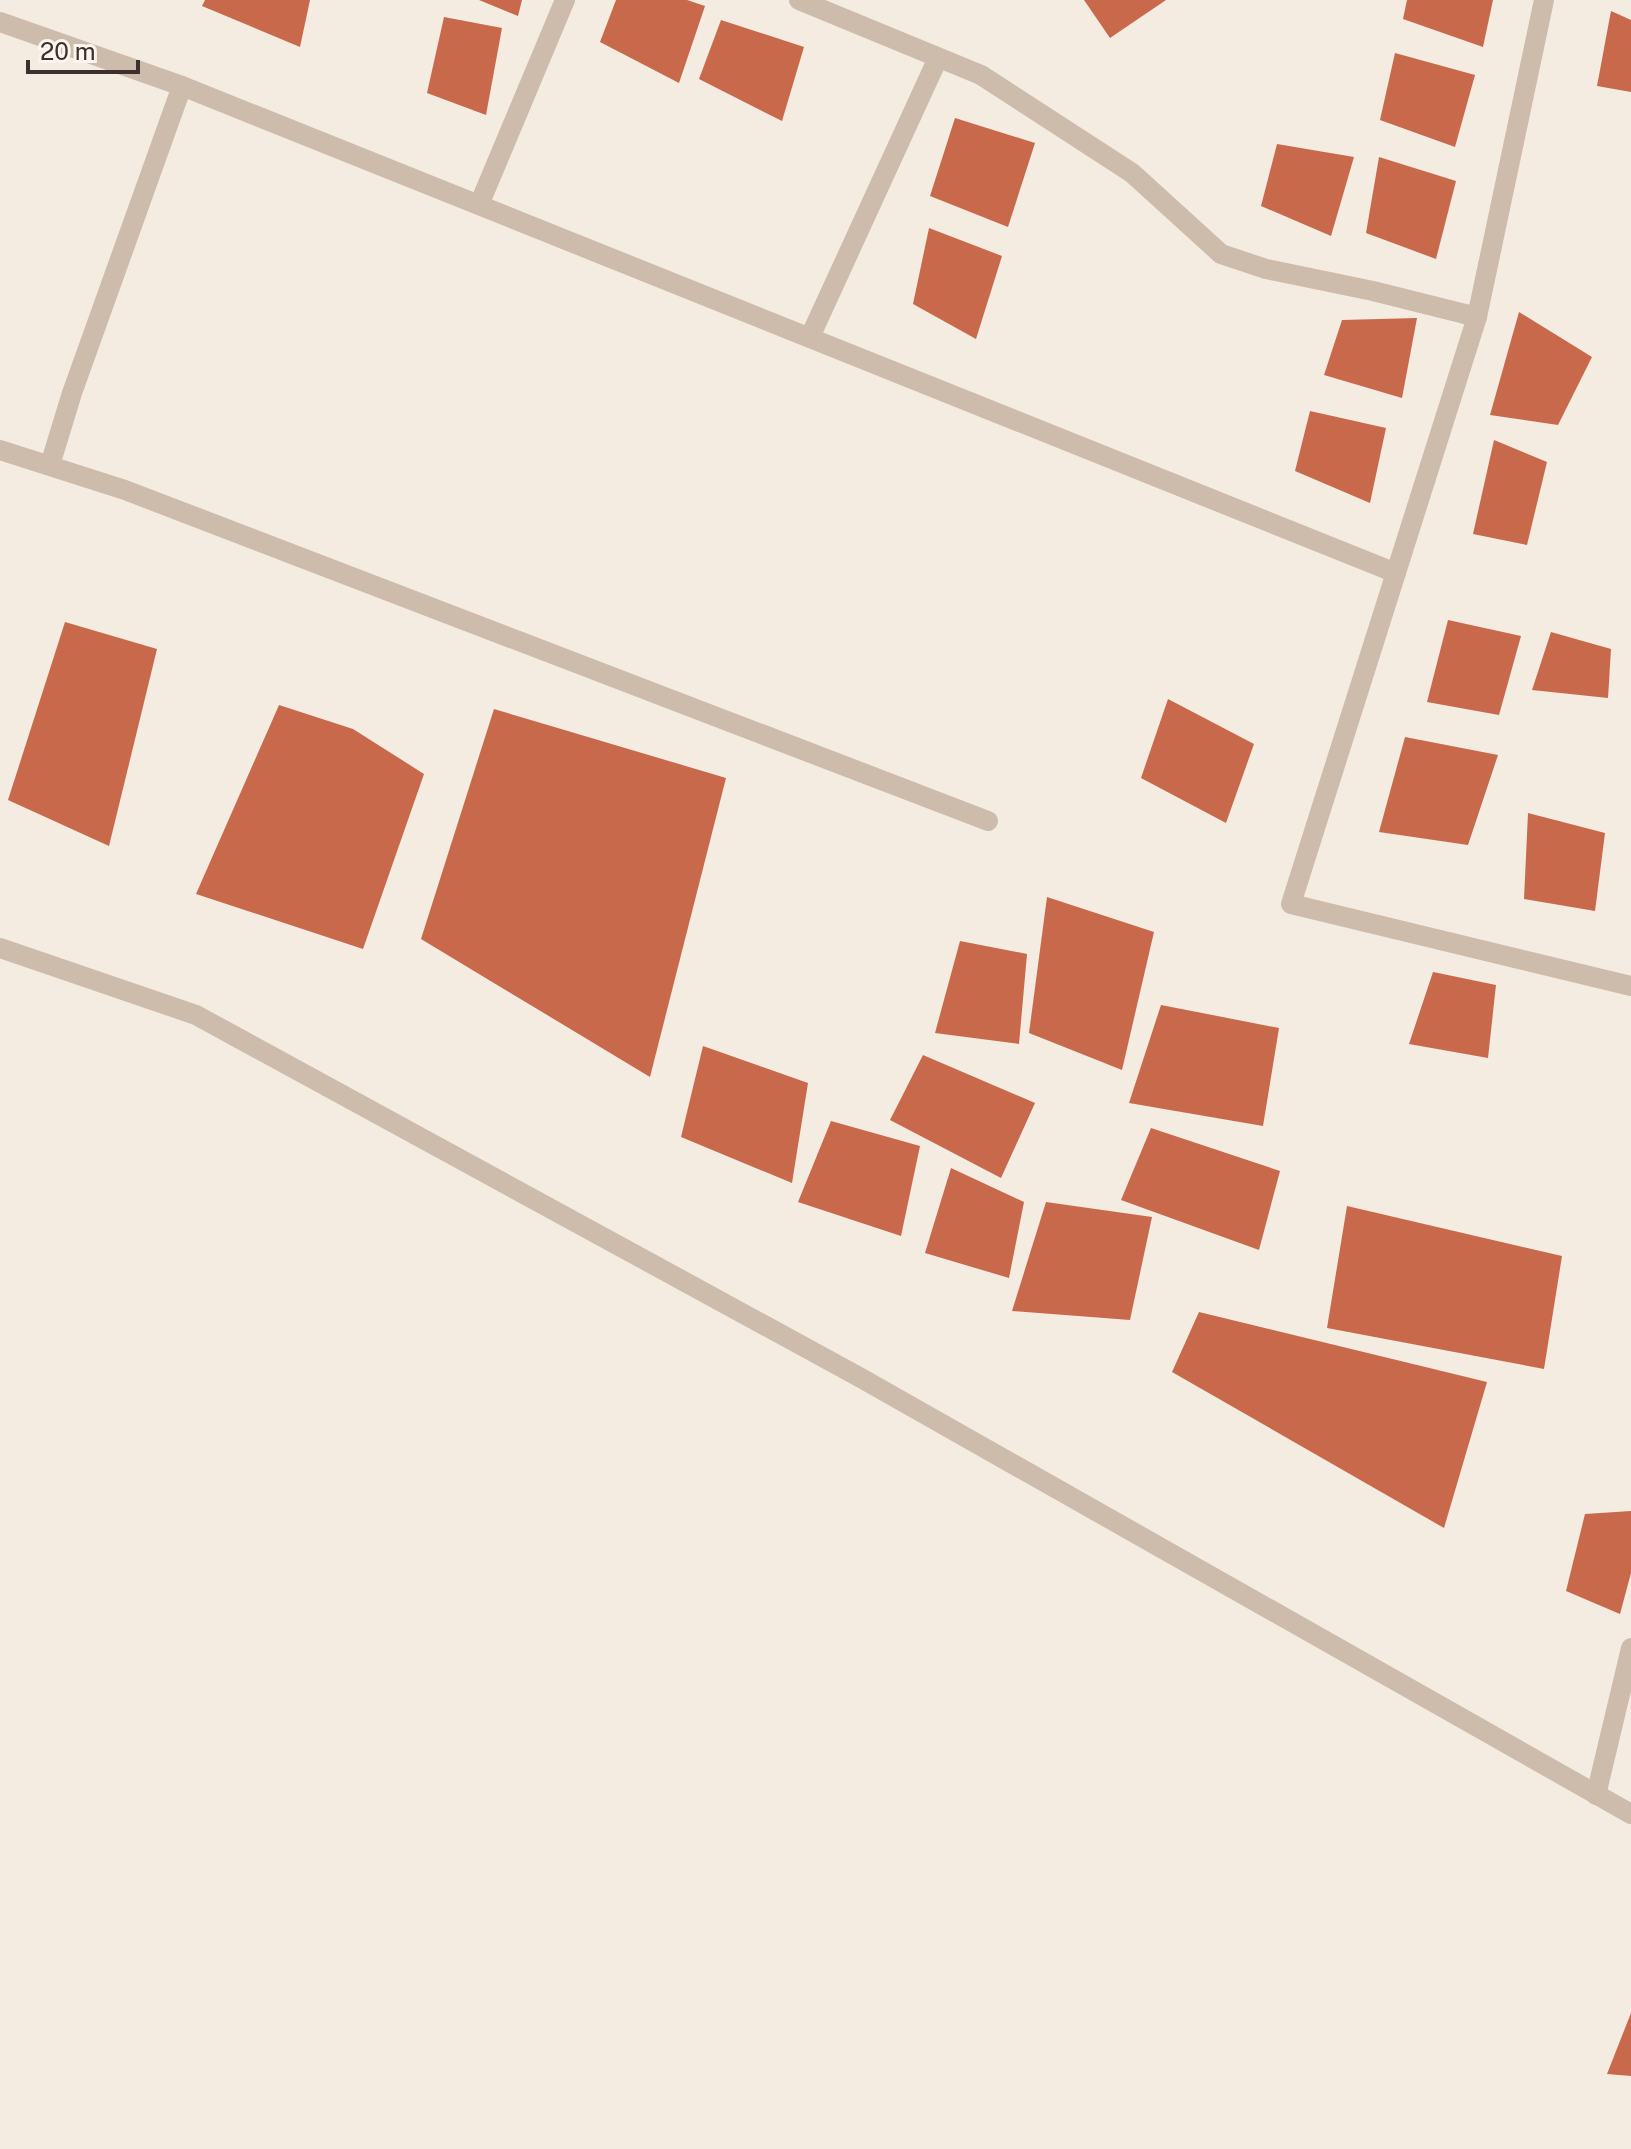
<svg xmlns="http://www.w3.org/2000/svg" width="1631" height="2149" font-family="'Public Sans',sans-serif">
<rect width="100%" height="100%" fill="#f4ebe1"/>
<!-- building -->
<g fill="#c8694b">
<path d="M205 0H310L300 47 202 6Z"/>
<path d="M479 0H522L518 16Z"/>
<path d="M616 0H687L705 6 679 83 600 42Z"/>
<path d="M1084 0H1166L1110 38Z"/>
<path d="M1407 0H1493L1483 47 1403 19Z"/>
<path d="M1611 11 1631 20V92L1597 86Z"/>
<path d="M444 17 502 28 486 115 427 93Z"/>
<path d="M721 20 804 47 782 121 699 79Z"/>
<path d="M1395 53 1475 75 1455 147 1380 120Z"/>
<path d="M955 118 1035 143 1008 227 930 196Z"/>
<path d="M1277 144 1354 157 1331 236 1261 206Z"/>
<path d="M1379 157 1456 181 1436 259 1366 233Z"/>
<path d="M929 228 1002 256 976 339 913 304Z"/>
<path d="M1519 312 1592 357 1558 425 1490 415Z"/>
<path d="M1417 318 1402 398 1324 375 1342 320Z"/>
<path d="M1310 411 1386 428 1370 503 1295 471Z"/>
<path d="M1494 440 1547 462 1527 545 1473 534Z"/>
<path d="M1448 620 1521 636 1499 715 1427 702Z"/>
<path d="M65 622 157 649 109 846 8 800Z"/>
<path d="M1551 632 1611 649 1608 698 1532 690Z"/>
<path d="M1168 699 1254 744 1226 823 1141 778Z"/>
<path d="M279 705 353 729 424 774 363 949 196 894Z"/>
<path d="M494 709 726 778 650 1077 421 939Z"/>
<path d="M1405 737 1498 755 1468 845 1379 832Z"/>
<path d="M1528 813 1605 833 1595 911 1524 899Z"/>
<path d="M1047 897 1154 932 1122 1070 1029 1033Z"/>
<path d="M960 941 1027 954 1019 1044 935 1033Z"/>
<path d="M1433 972 1496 985 1488 1058 1409 1044Z"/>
<path d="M1161 1005 1279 1028 1263 1126 1129 1103Z"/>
<path d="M703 1046 808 1083 792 1183 681 1137Z"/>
<path d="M923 1055 1035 1103 1001 1178 890 1120Z"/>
<path d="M831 1121 920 1146 901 1236 798 1202Z"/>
<path d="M1151 1128 1280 1171 1259 1250 1121 1200Z"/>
<path d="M951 1168 1024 1202 1009 1278 925 1253Z"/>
<path d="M1046 1202 1152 1217 1130 1320 1012 1311Z"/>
<path d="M1347 1206 1562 1256 1544 1369 1327 1328Z"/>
<path d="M1199 1312 1487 1382 1444 1528 1172 1372Z"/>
<path d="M1631 1511V1573L1620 1614 1566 1591 1585 1514Z"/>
<path d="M1631 2013V2076L1607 2074Z"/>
</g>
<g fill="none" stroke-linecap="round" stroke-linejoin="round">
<!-- minor -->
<g stroke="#cdbbac" stroke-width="20">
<path d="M799 0 981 75 1132 173 1221 254 1266 269 1373 291 1477 317"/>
<path d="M1544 0 1477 317 1291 904 1631 986"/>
<path d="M0 22 182 86 1396 573"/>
<path d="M479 205 565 0"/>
<path d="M810 337 938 58"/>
<path d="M0 450 125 490 988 821"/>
<path d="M50 465 72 393 182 86"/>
<path d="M1596 1795 1631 1648"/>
</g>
<!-- tertiary -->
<path stroke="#cdbbac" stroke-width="20" d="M0 948 196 1015 861 1378 1631 1814"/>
</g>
<!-- scale -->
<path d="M28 60v12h110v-12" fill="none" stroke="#3b302b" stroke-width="4"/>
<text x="40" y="60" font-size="24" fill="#3b302b" stroke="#fbf5ee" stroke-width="6" paint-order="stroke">20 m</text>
</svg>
